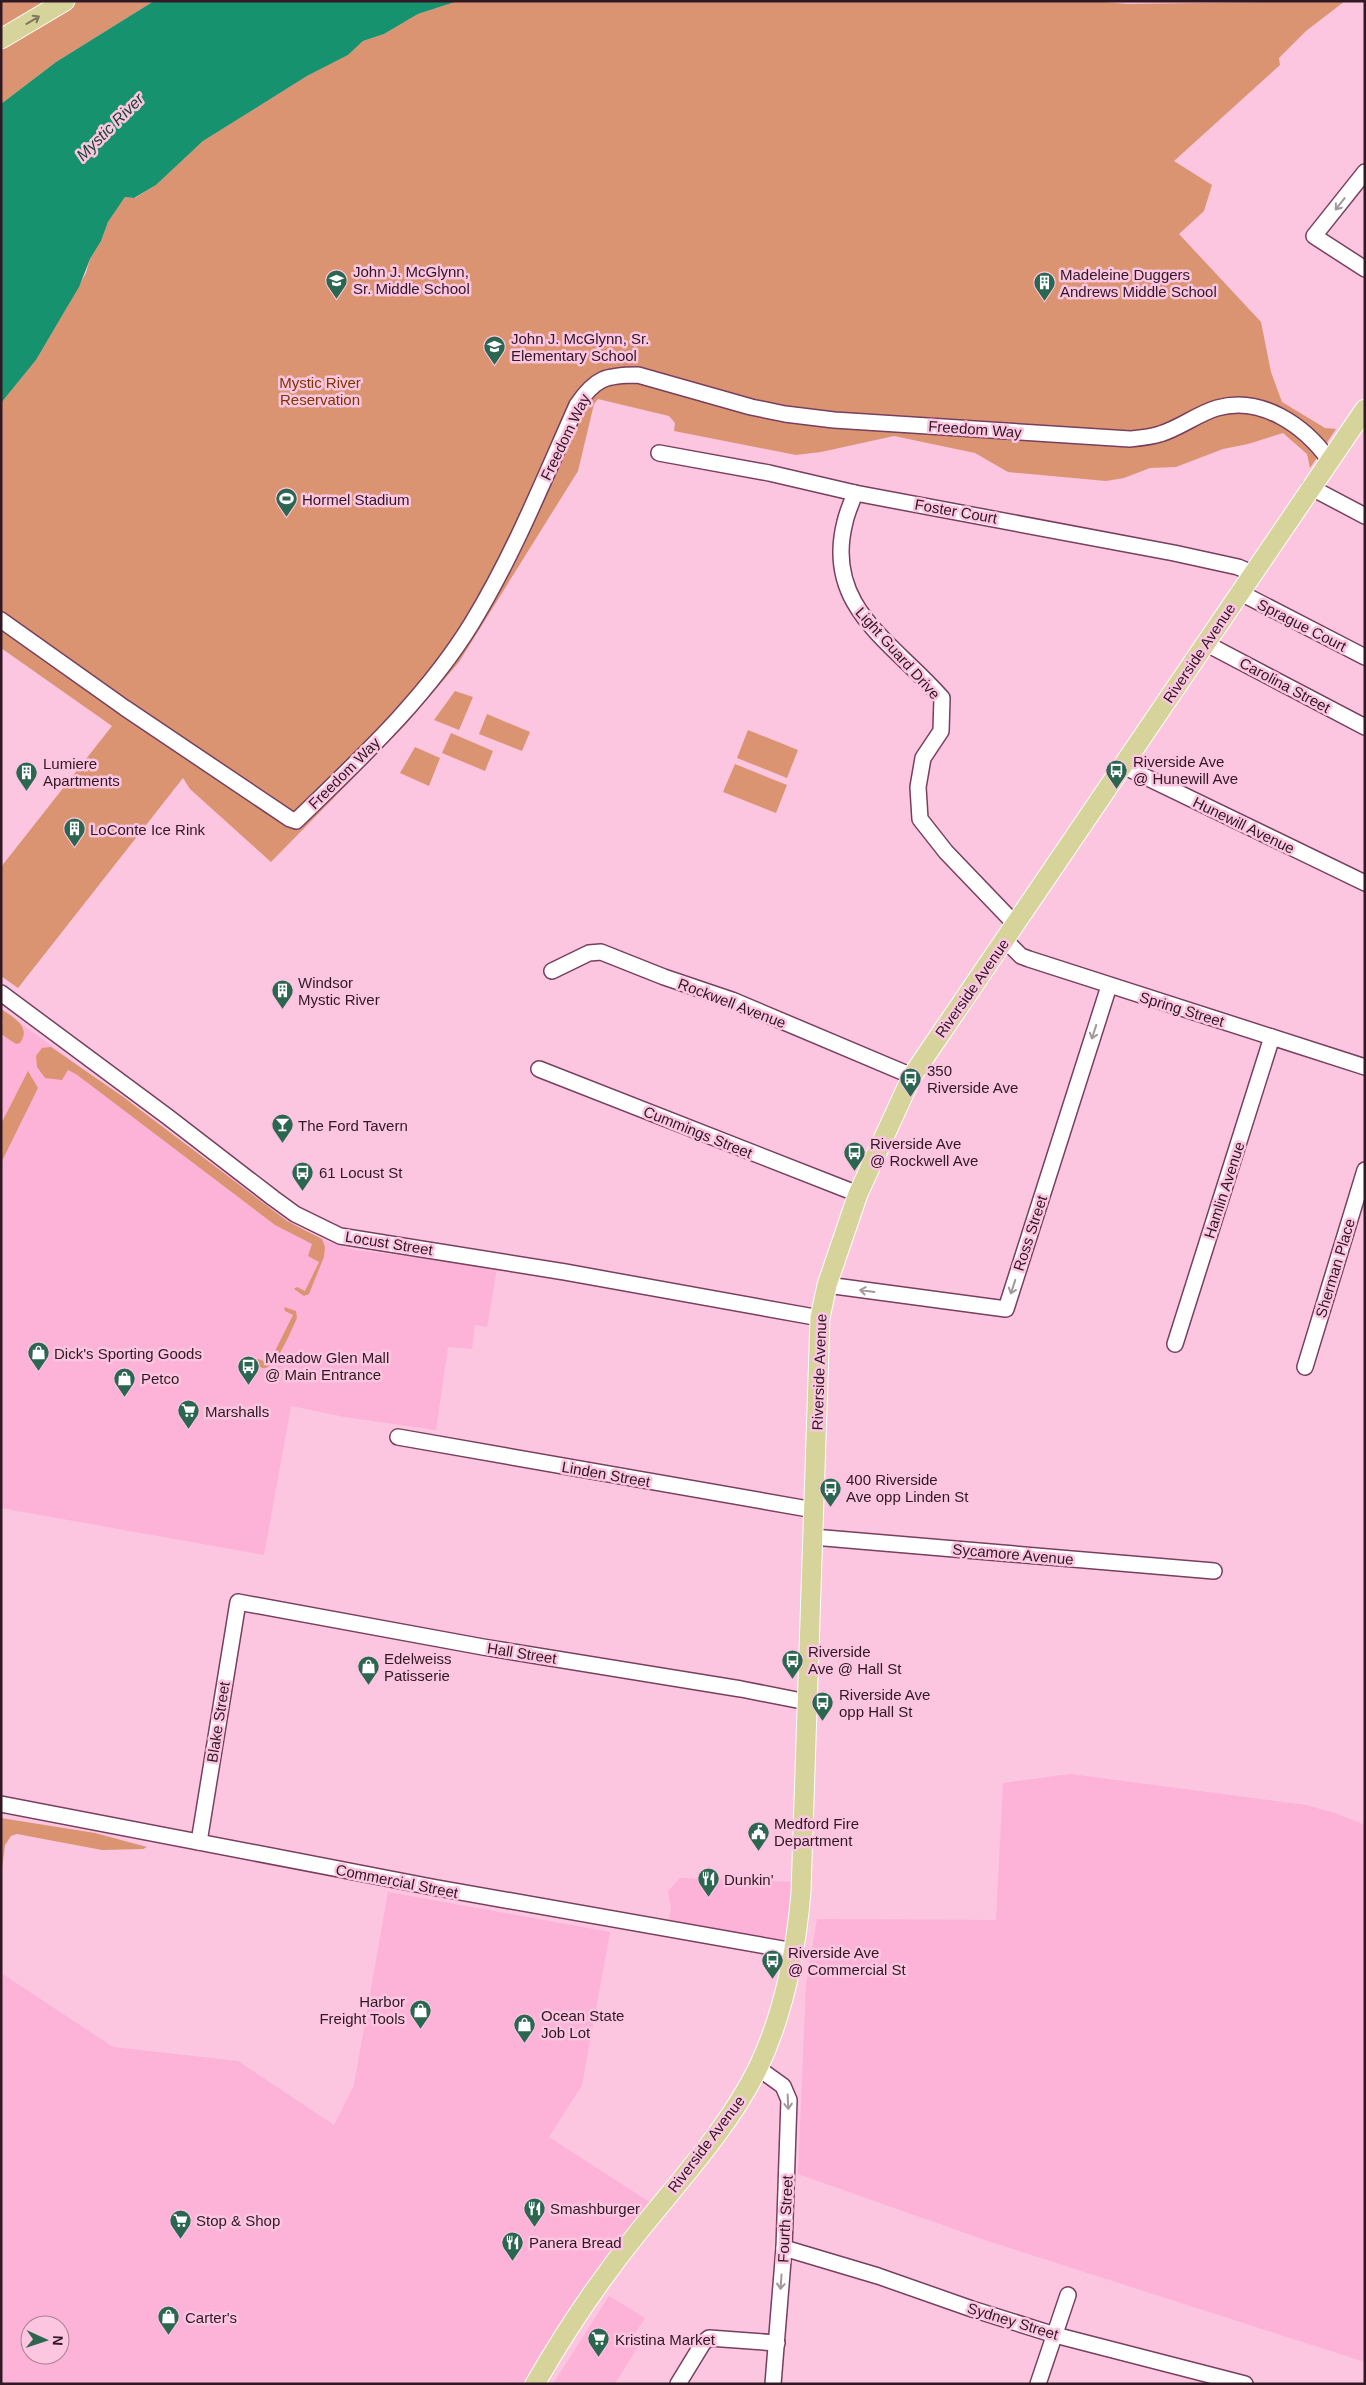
<svg xmlns="http://www.w3.org/2000/svg" width="1366" height="2385" font-family="Arial,sans-serif">
<rect width="100%" height="100%" fill="#fcc5e0"/>
<!-- built -->
<g fill="#fdb2d8" fill-rule="evenodd">
<path d="M1 1009 300 1228 331 1243 354 1250 457 1262 497 1269 487 1327 475 1325 472 1349 448 1347 436 1430 345 1417 291 1406 264 1555 1 1508Z"/>
<path d="M1070 1774 1306 1805 1335 1813 1365 1825V2362L988 2241 798 2174 806 1985 817 1919 996 1920 1003 1783Z"/>
<path d="M680 1878 798 1882 792 1947 668 1924 671 1909 668 1891Z"/>
<path d="M388 1892 610 1932 582 2085 549 2137 651 2203 528 2384H1V1973L113 2047 238 2061 334 2125 354 2085ZM30 2325H60V2355H30Z"/>
<path d="M609 2296 645 2318 632 2338 640 2343 615 2384H553Z"/>
</g>
<!-- green -->
<g fill="#da9471">
<path d="M1 1H154L56 62 1 104Z"/>
<path d="M458 1H1089L1128 4 1345 1 1306 31 1279 58 1280 65 1174 161 1212 185 1204 211 1179 234 1261 322 1271 372 1282 402 1325 428 1336 429 1310 468 1307 454 1283 433 1248 444 1223 449 1176 467 1150 468 1124 478 1106 481 1008 472 975 453 894 436 821 452 796 455 674 431 675 423 669 416 598 399 594 404 578 471 459 662 407 723 271 862 190 789 183 778 18 988 1 976V867L112 726 1 648V403L36 360 66 309 86 273 90 259 101 241 108 222 125 197 135 198 156 185 203 141 307 76 348 55 363 41 384 34 418 14Z"/>
<path d="M455 691 473 697 459 730 434 720Z"/>
<path d="M487 714 530 732 522 751 479 734Z"/>
<path d="M748 730 798 750 787 778 737 758Z"/>
<path d="M451 733 493 751 485 771 442 753Z"/>
<path d="M415 747 440 758 429 786 400 773Z"/>
<path d="M735 764 787 785 776 813 723 792Z"/>
<path d="M1 1009C13 1017 32 1027 20 1043L16 1044 1 1034 3 1021 1 1019Z"/>
<path d="M51 1047 122 1096 287 1221 322 1239 325 1247 324 1257 309 1294 304 1296 294 1289 297 1287 305 1291 319 1262 308 1256 312 1244 275 1225 76 1074 68 1070 62 1080 45 1078 37 1067 36 1056 42 1048Z"/>
<path d="M28 1071 38 1088 1 1163V1124Z"/>
<path d="M284 1307 296 1311 297 1318C293 1326 269 1389 256 1361L258 1359 269 1363 293 1315 285 1311Z"/>
<path d="M1 1818 95 1833 147 1847 143 1849 102 1850 17 1834 11 1836 5 1845 1 1877Z"/>
</g>
<!-- water -->
<path fill="#17926e" d="M154 1H458L418 14 384 34 363 41 348 55 307 76 203 141 156 185 134 198 125 197 108 222 101 241 90 259 79 287 66 309 36 360 1 403V104L56 62Z"/>
<g fill="none" stroke-linecap="round" stroke-linejoin="round">
<defs>
<g id="minor">
<path d="M1365 172 1314 236 1365 269"/>
<path d="M659 453 769 473 855 493 1174 553 1238 567 1252 573"/>
<path d="M1310 487 1365 516"/>
<path d="M855 493C852 502 847 512 845 522 823 607 894 643 942 698L941 731 923 758 918 787 920 819 946 852 1016 925"/>
<path d="M1239 592 1365 657"/>
<path d="M1 620 125 708 290 819 296 821C359 760 426 698 472 623 514 554 544 479 577 405 595 378 606 375 638 375L751 407 785 414 834 420 1130 439C1140 438 1151 437 1160 434 1180 428 1197 414 1217 408 1261 395 1305 426 1329 460"/>
<path d="M1205 643 1365 727"/>
<path d="M1123 766 1365 883"/>
<path d="M1005 940 1021 956 1029 959 1365 1067"/>
<path d="M552 971 589 953 601 952 664 977 732 1000 912 1076"/>
<path d="M1 993 168 1117 273 1198 295 1214 340 1236 565 1272 820 1318"/>
<path d="M539 1069 858 1194"/>
<path d="M827 1285 1006 1309 1109 986"/>
<path d="M1175 1344 1272 1037"/>
<path d="M1305 1367 1365 1170"/>
<path d="M398 1437 814 1510"/>
<path d="M813 1537 1214 1571"/>
<path d="M1 1804 432 1887 794 1951"/>
<path d="M199 1842 238 1602 483 1647 741 1689 807 1702"/>
<path d="M758 2068 783 2086 789 2100 784 2248 773 2384"/>
<path d="M784 2248 878 2276 972 2309 1055 2335 1245 2384"/>
<path d="M678 2384 703 2343 709 2338 777 2343"/>
<path d="M1038 2384 1068 2295"/>
</g>
<g id="major">
<path d="M1 39 65 1"/>
<path d="M535 2384C566 2330 601 2278 640 2230 681 2179 729 2127 758 2068 784 2013 796 1952 801 1892L820 1318 827 1285 858 1194 912 1076 1365 409"/>
</g>
</defs>
<!-- minor casing -->
<use href="#minor" stroke="#783f5e" stroke-width="18"/>
<!-- major casing -->
<use href="#major" stroke="#fff" stroke-width="21"/>
<!-- minor -->
<use href="#minor" stroke="#fff" stroke-width="15"/>
<!-- major -->
<use href="#major" stroke="#d6d49a" stroke-width="19"/>
</g>
<!-- one-way arrows -->
<defs><path id="oneway-shaft" d="M-6 0H5M1.5-3L5.5 0L1.5 3" fill="none" stroke-width="1.6" stroke-linecap="round" stroke-linejoin="round" transform="scale(1.25)"/></defs>
<use stroke="#837660" href="#oneway-shaft" transform="translate(33 20) rotate(-31)"/>
<g stroke="#a2979d">
<use href="#oneway-shaft" transform="translate(1340 204) rotate(128)"/>
<use href="#oneway-shaft" transform="translate(1094 1032) rotate(108)"/>
<use href="#oneway-shaft" transform="translate(1013 1287) rotate(108)"/>
<use href="#oneway-shaft" transform="translate(867 1291) rotate(-172)"/>
<use href="#oneway-shaft" transform="translate(788 2102) rotate(87)"/>
<use href="#oneway-shaft" transform="translate(781 2282) rotate(94)"/>
</g>
<!-- icons -->
<defs>
<symbol id="school-pin" viewBox="-11 -11 22 30"><path d="M0 17L-7.5 6A9.5 9.5 0 1 1 7.5 6Z" fill="#2a6650" stroke="#fcc5e0"/><path d="M0-5L7-2L0 1L-7-2ZM-4 1L0 2.5L4 1V4Q0 6-4 4Z" fill="#fff"/></symbol>
<symbol id="building-pin" viewBox="-11 -11 22 30"><path d="M0 17L-7.5 6A9.5 9.5 0 1 1 7.5 6Z" fill="#2a6650" stroke="#fcc5e0"/><path d="M-4-6H4V6H1V3H-1V6H-4ZM-2.5-4.3h1.7v1.8h-1.7ZM.8-4.3h1.7v1.8H.8ZM-2.5-1h1.7V.8h-1.7ZM.8-1h1.7V.8H.8Z" fill="#fff"/></symbol>
<symbol id="stadium-pin" viewBox="-11 -11 22 30"><path d="M0 17L-7.5 6A9.5 9.5 0 1 1 7.5 6Z" fill="#2a6650" stroke="#fcc5e0"/><path d="M0-5a6.5 5 0 1 0 0 10a6.5 5 0 1 0 0-10ZM-3.5-1.8h7v3.6h-7Z" fill="#fff"/></symbol>
<symbol id="bus-pin" viewBox="-11 -11 22 30"><path d="M0 17L-7.5 6A9.5 9.5 0 1 1 7.5 6Z" fill="#2a6650" stroke="#fcc5e0"/><path d="M-5-6H5V4H4V6H2V4H-2V6H-4V4H-5ZM-3.5-4V0h7V-4ZM-3.5 1.2v1.5H-2V1.2ZM2 1.2v1.5H3.5V1.2Z" fill="#fff"/></symbol>
<symbol id="bar-pin" viewBox="-11 -11 22 30"><path d="M0 17L-7.5 6A9.5 9.5 0 1 1 7.5 6Z" fill="#2a6650" stroke="#fcc5e0"/><path d="M-6-5H6L.8 .8V4.5H3.5V6h-7V4.5H-.8V.8Z" fill="#fff"/></symbol>
<symbol id="shop-pin" viewBox="-11 -11 22 30"><path d="M0 17L-7.5 6A9.5 9.5 0 1 1 7.5 6Z" fill="#2a6650" stroke="#fcc5e0"/><path d="M-5-2.5h2.3a2.7 3.5 0 0 1 5.4 0H5L5.5 6h-11ZM-1.5-2.5h3a1.5 2.3 0 0 0-3 0Z" fill="#fff"/></symbol>
<symbol id="supermarket-pin" viewBox="-11 -11 22 30"><path d="M0 17L-7.5 6A9.5 9.5 0 1 1 7.5 6Z" fill="#2a6650" stroke="#fcc5e0"/><path d="M-6-5.5h2.5l.6 2H6L4.5 2H-2.5L-4.4-4H-6ZM-1.5 3.2a1.3 1.3 0 1 0 .1 0ZM3 3.2a1.3 1.3 0 1 0 .1 0Z" fill="#fff"/></symbol>
<symbol id="civic-pin" viewBox="-11 -11 22 30"><path d="M0 17L-7.5 6A9.5 9.5 0 1 1 7.5 6Z" fill="#2a6650" stroke="#fcc5e0"/><path d="M-.6-6.5H3V-4.5H.6V-3L4-1V1h2V6H-6V1h2V-1L-.6-3ZM-1.2 2.5V6h2.4V2.5Z" fill="#fff"/></symbol>
<symbol id="restaurant-pin" viewBox="-11 -11 22 30"><path d="M0 17L-7.5 6A9.5 9.5 0 1 1 7.5 6Z" fill="#2a6650" stroke="#fcc5e0"/><path d="M-5-6h1v4h1v-4h1v4h1v-4h1v5L-1.5 .5V6h-2V.5L-5-1ZM5-6V6H3V1.5H1.5Q1.5-4 5-6Z" fill="#fff"/></symbol>
</defs>
<g fill-rule="evenodd">
<use href="#school-pin" x="324" y="268" width="25" height="34"/>
<use href="#building-pin" x="1032" y="270" width="25" height="34"/>
<use href="#school-pin" x="482" y="334" width="25" height="34"/>
<use href="#stadium-pin" x="274" y="486" width="25" height="34"/>
<use href="#bus-pin" x="1104" y="758" width="25" height="34"/>
<use href="#building-pin" x="14" y="760" width="25" height="34"/>
<use href="#building-pin" x="62" y="816" width="25" height="34"/>
<use href="#building-pin" x="270" y="978" width="25" height="34"/>
<use href="#bus-pin" x="898" y="1066" width="25" height="34"/>
<use href="#bar-pin" x="270" y="1112" width="25" height="34"/>
<use href="#bus-pin" x="842" y="1140" width="25" height="34"/>
<use href="#bus-pin" x="290" y="1160" width="25" height="34"/>
<use href="#shop-pin" x="26" y="1340" width="25" height="34"/>
<use href="#bus-pin" x="236" y="1354" width="25" height="34"/>
<use href="#shop-pin" x="112" y="1366" width="25" height="34"/>
<use href="#supermarket-pin" x="176" y="1398" width="25" height="34"/>
<use href="#bus-pin" x="818" y="1476" width="25" height="34"/>
<use href="#bus-pin" x="780" y="1648" width="25" height="34"/>
<use href="#shop-pin" x="356" y="1654" width="25" height="34"/>
<use href="#bus-pin" x="810" y="1690" width="25" height="34"/>
<use href="#civic-pin" x="746" y="1820" width="25" height="34"/>
<use href="#restaurant-pin" x="696" y="1866" width="25" height="34"/>
<use href="#bus-pin" x="760" y="1948" width="25" height="34"/>
<use href="#shop-pin" x="408" y="1998" width="25" height="34"/>
<use href="#shop-pin" x="512" y="2012" width="25" height="34"/>
<use href="#restaurant-pin" x="522" y="2196" width="25" height="34"/>
<use href="#supermarket-pin" x="168" y="2208" width="25" height="34"/>
<use href="#restaurant-pin" x="500" y="2230" width="25" height="34"/>
<use href="#shop-pin" x="156" y="2304" width="25" height="34"/>
<use href="#supermarket-pin" x="586" y="2326" width="25" height="34"/>
</g>
<g text-anchor="middle" dominant-baseline="central" stroke-width="5" stroke-linejoin="round" paint-order="stroke">
<!-- poi labels -->
<g font-size="15" fill="#301825" stroke="#fcc5e0" text-anchor="start">
<text x="353" y="271">John J. McGlynn,<tspan x="353" dy="17">Sr. Middle School</tspan></text>
<text x="1060" y="274">Madeleine Duggers<tspan x="1060" dy="17">Andrews Middle School</tspan></text>
<text x="511" y="338">John J. McGlynn, Sr.<tspan x="511" dy="17">Elementary School</tspan></text>
<text x="302" y="499">Hormel Stadium</text>
<text x="1133" y="761">Riverside Ave<tspan x="1133" dy="17">@ Hunewill Ave</tspan></text>
<text x="43" y="763">Lumiere<tspan x="43" dy="17">Apartments</tspan></text>
<text x="90" y="829">LoConte Ice Rink</text>
<text x="298" y="982">Windsor<tspan x="298" dy="17">Mystic River</tspan></text>
<text x="927" y="1070">350<tspan x="927" dy="17">Riverside Ave</tspan></text>
<text x="298" y="1125">The Ford Tavern</text>
<text x="870" y="1143">Riverside Ave<tspan x="870" dy="17">@ Rockwell Ave</tspan></text>
<text x="319" y="1172">61 Locust St</text>
<text x="54" y="1353">Dick's Sporting Goods</text>
<text x="265" y="1357">Meadow Glen Mall<tspan x="265" dy="17">@ Main Entrance</tspan></text>
<text x="141" y="1378">Petco</text>
<text x="205" y="1411">Marshalls</text>
<text x="846" y="1479">400 Riverside<tspan x="846" dy="17">Ave opp Linden St</tspan></text>
<text x="808" y="1651">Riverside<tspan x="808" dy="17">Ave @ Hall St</tspan></text>
<text x="384" y="1658">Edelweiss<tspan x="384" dy="17">Patisserie</tspan></text>
<text x="839" y="1694">Riverside Ave<tspan x="839" dy="17">opp Hall St</tspan></text>
<text x="774" y="1823">Medford Fire<tspan x="774" dy="17">Department</tspan></text>
<text x="724" y="1879">Dunkin'</text>
<text x="788" y="1952">Riverside Ave<tspan x="788" dy="17">@ Commercial St</tspan></text>
<text x="405" y="2001" text-anchor="end">Harbor<tspan x="405" dy="17">Freight Tools</tspan></text>
<text x="541" y="2015">Ocean State<tspan x="541" dy="17">Job Lot</tspan></text>
<text x="550" y="2208">Smashburger</text>
<text x="196" y="2220">Stop &amp; Shop</text>
<text x="529" y="2242">Panera Bread</text>
<text x="185" y="2317">Carter's</text>
<text x="615" y="2339">Kristina Market</text>
</g>
<!-- park labels -->
<g font-size="15" fill="#7e3501" stroke="#fcc5e0">
<text x="320" y="382">Mystic River<tspan x="320" dy="17">Reservation</tspan></text>
</g>
<!-- street labels -->
<g font-size="15" fill="#301825" stroke="#fcc5e0">
<text transform="translate(975 429) rotate(4)">Freedom Way</text>
<text transform="translate(565 437) rotate(-64)">Freedom Way</text>
<text transform="translate(956 511) rotate(10)">Foster Court</text>
<text transform="translate(1302 625) rotate(27)">Sprague Court</text>
<text transform="translate(898 653) rotate(48)">Light Guard Drive</text>
<text transform="translate(1199 653) rotate(-56)">Riverside Avenue</text>
<text transform="translate(1285 685) rotate(28)">Carolina Street</text>
<text transform="translate(344 773) rotate(-45)">Freedom Way</text>
<text transform="translate(1244 825) rotate(26)">Hunewill Avenue</text>
<text transform="translate(972 988) rotate(-55)">Riverside Avenue</text>
<text transform="translate(732 1003) rotate(21)">Rockwell Avenue</text>
<text transform="translate(1182 1009) rotate(17)">Spring Street</text>
<text transform="translate(698 1132) rotate(22)">Cummings Street</text>
<text transform="translate(1224 1190) rotate(-72)">Hamlin Avenue</text>
<text transform="translate(1030 1233) rotate(-72)">Ross Street</text>
<text transform="translate(389 1243) rotate(9)">Locust Street</text>
<text transform="translate(1335 1268) rotate(-73)">Sherman Place</text>
<text transform="translate(819 1372) rotate(-88)">Riverside Avenue</text>
<text transform="translate(606 1474) rotate(10)">Linden Street</text>
<text transform="translate(1013 1554) rotate(5)">Sycamore Avenue</text>
<text transform="translate(522 1653) rotate(9)">Hall Street</text>
<text transform="translate(218 1722) rotate(-81)">Blake Street</text>
<text transform="translate(397 1881) rotate(11)">Commercial Street</text>
<text transform="translate(706 2144) rotate(-53)">Riverside Avenue</text>
<text transform="translate(785 2219) rotate(-87)">Fourth Street</text>
<text transform="translate(1013 2321) rotate(17)">Sydney Street</text>
</g>
<!-- water labels -->
<g font-size="16" font-style="italic" fill="#184636" stroke="#fcc5e0">
<text transform="translate(110 127) rotate(-45)">Mystic River</text>
</g>
</g>
<!-- border -->
<rect width="1366" height="2385" fill="none" stroke="#301825" stroke-width="5"/>
<!-- north arrow -->
<g transform="translate(45 2340) rotate(93)"><circle r="24" fill="#fcc5e0" stroke="#aa8095"/>
<path d="M0-4L9 19L0 12L-9 19Z" fill="#2a6650"/>
<text y="-8" font-size="14" font-weight="bold" text-anchor="middle" fill="#301825">N</text>
</g>
</svg>
